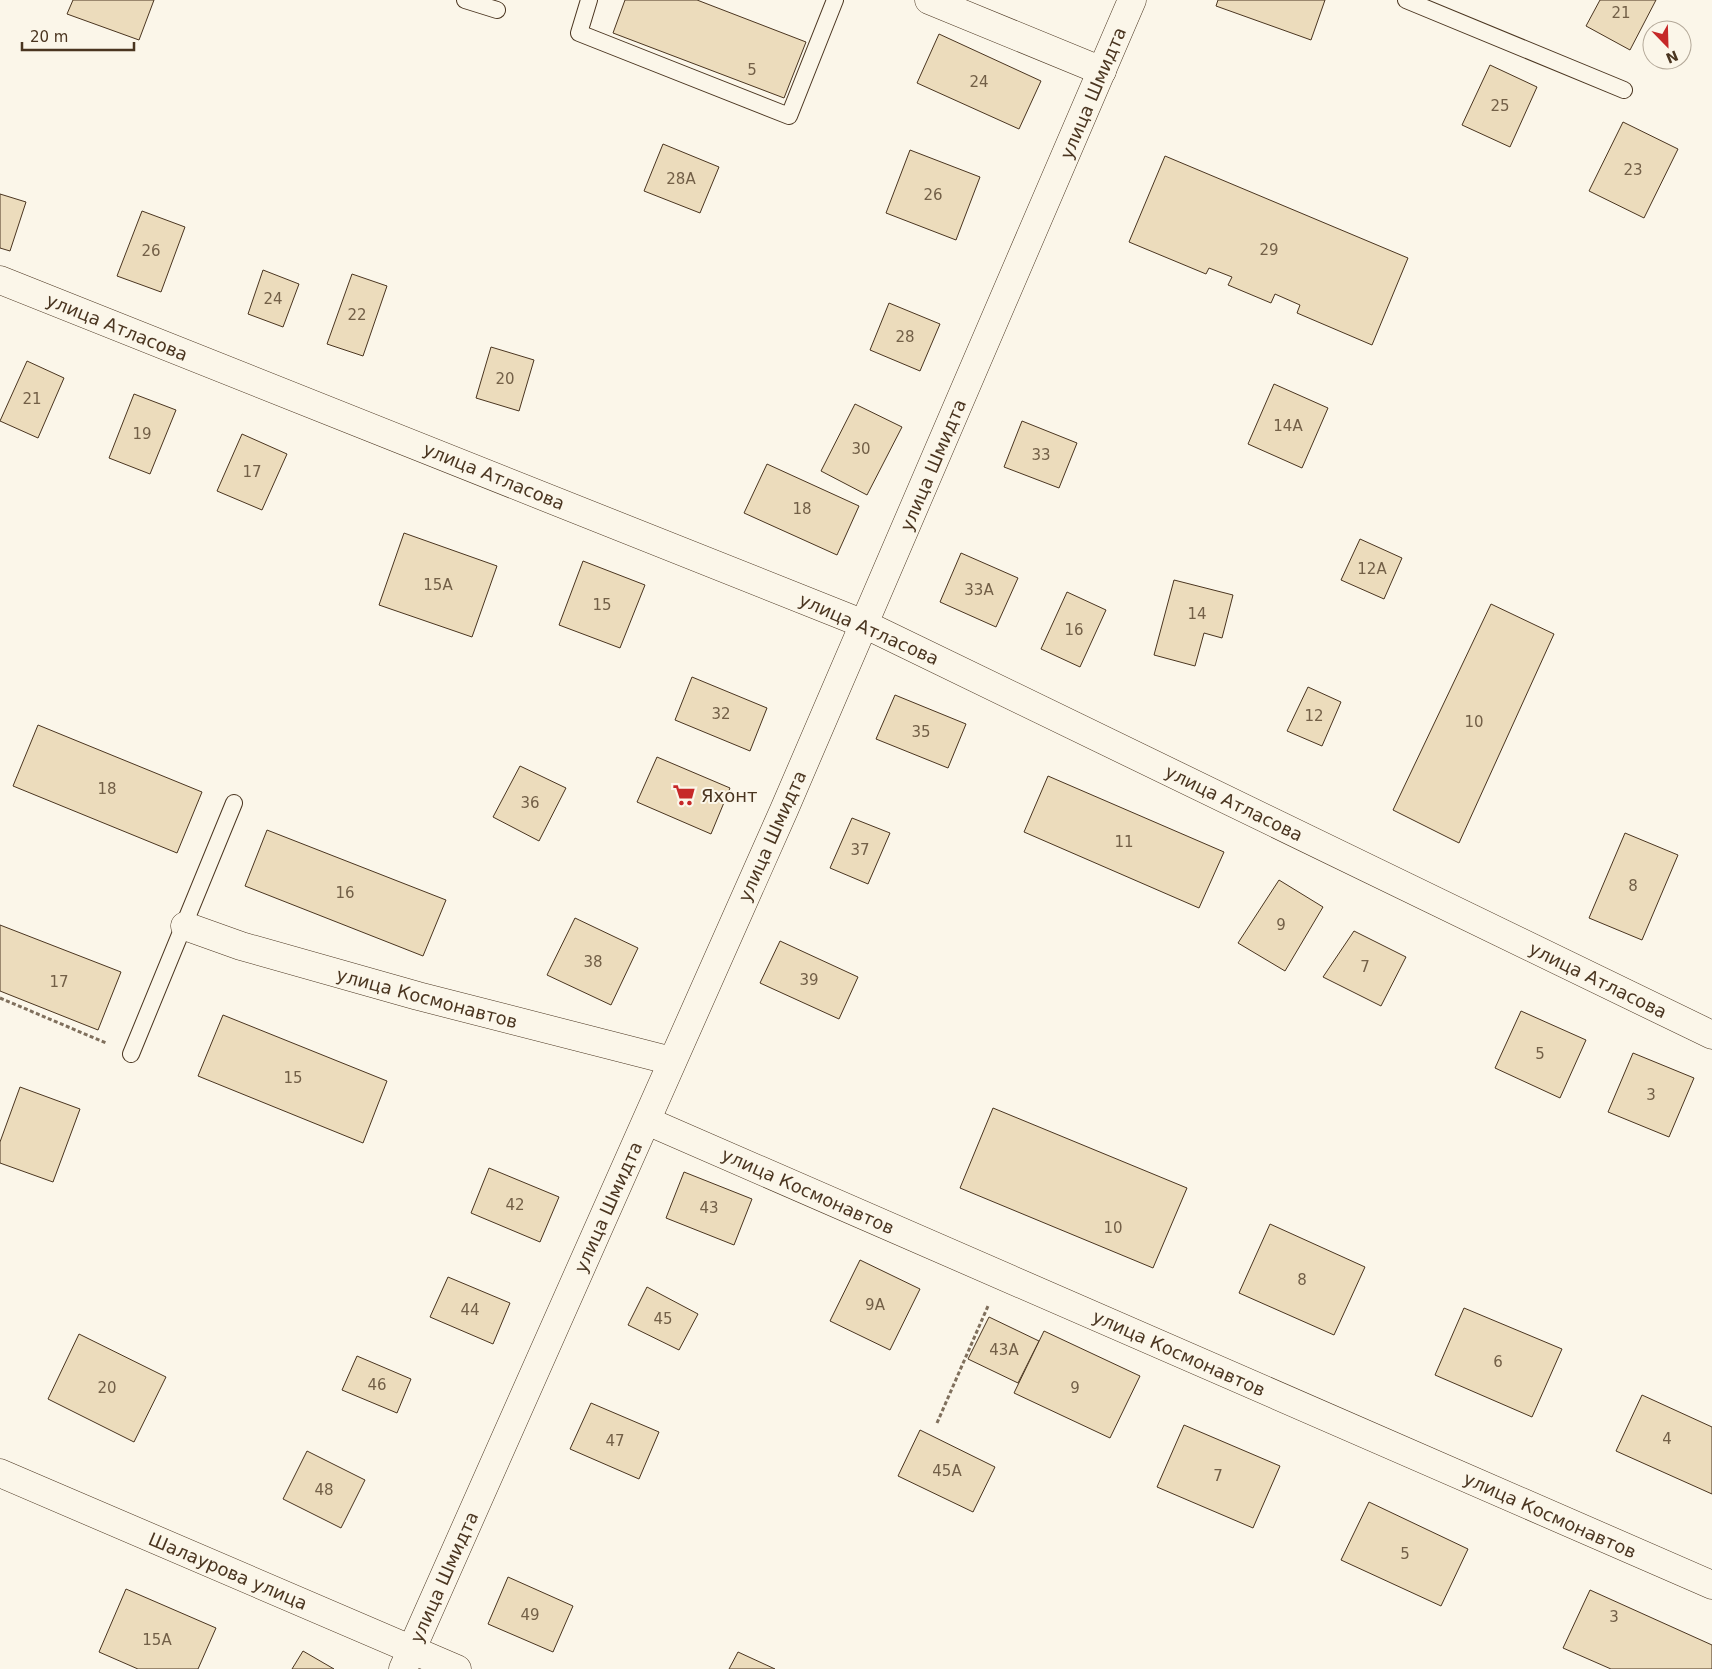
<svg xmlns="http://www.w3.org/2000/svg" width="1712" height="1669" font-family="'DejaVu Sans',sans-serif">
<rect width="100%" height="100%" fill="#fbf6e9"/>
<!-- building -->
<g fill="#ecdcbc" stroke="#4a3520">
<path d="M73 0H154L139 40 67 14Z"/>
<path d="M625 0H697L806 42 784 98 613 33Z"/>
<path d="M1218 0H1325L1311 40 1216 6Z"/>
<path d="M1600 0H1656L1630 50 1586 26Z"/>
<path d="M939 34 1041 81 1019 129 917 83Z"/>
<path d="M1490 65 1537 87 1510 147 1462 125Z"/>
<path d="M1623 122 1678 149 1644 218 1589 191Z"/>
<path d="M663 144 719 167 700 213 644 191Z"/>
<path d="M910 150 980 177 956 240 886 213Z"/>
<path d="M1165 156 1408 258 1372 345 1297 313 1300 305 1275 294 1271 303 1228 285 1232 277 1209 268 1206 274 1129 242Z"/>
<path d="M0 194 26 202 10 251 0 248Z"/>
<path d="M142 211 185 227 161 292 117 276Z"/>
<path d="M263 270 299 284 283 327 248 314Z"/>
<path d="M352 274 387 286 363 356 327 344Z"/>
<path d="M889 303 940 324 920 371 870 350Z"/>
<path d="M491 347 534 360 519 411 476 398Z"/>
<path d="M27 361 64 378 38 438 0 421Z"/>
<path d="M1274 384 1328 408 1302 468 1248 444Z"/>
<path d="M134 394 176 410 150 474 109 458Z"/>
<path d="M855 404 902 427 867 495 821 471Z"/>
<path d="M1022 421 1077 443 1059 488 1004 467Z"/>
<path d="M242 434 287 454 262 510 217 491Z"/>
<path d="M767 464 859 506 837 555 744 513Z"/>
<path d="M404 533 497 566 472 637 379 605Z"/>
<path d="M1360 539 1402 558 1384 599 1341 580Z"/>
<path d="M961 553 1018 578 996 627 940 602Z"/>
<path d="M583 561 645 585 620 648 559 625Z"/>
<path d="M1174 580 1233 595 1222 638 1204 633 1195 666 1154 655Z"/>
<path d="M1067 592 1106 610 1080 667 1041 649Z"/>
<path d="M1491 604 1554 634 1459 843 1393 810Z"/>
<path d="M692 677 767 708 750 751 675 720Z"/>
<path d="M1308 687 1341 702 1322 746 1287 731Z"/>
<path d="M895 695 966 724 948 768 876 739Z"/>
<path d="M38 725 202 792 177 853 13 786Z"/>
<path d="M657 757 730 788 711 834 637 802Z"/>
<path d="M520 766 566 788 539 841 493 817Z"/>
<path d="M1048 776 1224 852 1199 908 1024 832Z"/>
<path d="M852 818 890 833 868 884 830 868Z"/>
<path d="M267 830 446 900 423 956 245 886Z"/>
<path d="M1625 833 1678 855 1642 940 1589 918Z"/>
<path d="M1279 880 1323 907 1285 971 1238 943Z"/>
<path d="M575 918 638 948 611 1005 547 975Z"/>
<path d="M0 925 121 972 98 1030 0 991Z"/>
<path d="M1354 931 1406 957 1381 1006 1323 977Z"/>
<path d="M780 941 858 977 839 1019 760 983Z"/>
<path d="M1521 1011 1586 1040 1560 1098 1495 1068Z"/>
<path d="M223 1015 387 1081 363 1143 198 1076Z"/>
<path d="M1633 1053 1694 1078 1669 1137 1608 1112Z"/>
<path d="M20 1087 80 1109 53 1182 0 1163V1142Z"/>
<path d="M993 1108 1187 1188 1153 1268 960 1188Z"/>
<path d="M489 1168 559 1197 540 1242 471 1213Z"/>
<path d="M684 1172 752 1199 734 1245 666 1218Z"/>
<path d="M1270 1224 1365 1267 1334 1335 1239 1293Z"/>
<path d="M860 1260 920 1289 890 1350 830 1321Z"/>
<path d="M448 1277 510 1303 493 1344 430 1317Z"/>
<path d="M647 1287 698 1314 679 1350 628 1325Z"/>
<path d="M1464 1308 1562 1349 1532 1417 1435 1375Z"/>
<path d="M989 1317 1039 1341 1018 1383 968 1359Z"/>
<path d="M1044 1331 1140 1376 1110 1438 1014 1393Z"/>
<path d="M79 1334 166 1377 134 1442 48 1399Z"/>
<path d="M357 1356 411 1379 397 1413 342 1390Z"/>
<path d="M1642 1395 1712 1427V1494L1616 1451Z"/>
<path d="M591 1403 659 1432 639 1479 570 1449Z"/>
<path d="M1184 1425 1280 1466 1253 1528 1157 1487Z"/>
<path d="M920 1430 995 1467 973 1512 898 1476Z"/>
<path d="M307 1451 365 1480 341 1528 283 1499Z"/>
<path d="M1369 1502 1468 1549 1441 1606 1341 1560Z"/>
<path d="M508 1577 573 1606 553 1652 488 1624Z"/>
<path d="M126 1589 216 1628 198 1669H138L99 1652Z"/>
<path d="M1590 1590 1712 1645V1669H1611L1563 1648Z"/>
<path d="M303 1651 334 1669H292Z"/>
<path d="M738 1652 775 1669H729Z"/>
</g>
<g fill="none" stroke-linecap="round" stroke-linejoin="round">
<defs>
<g id="service">
<path d="M465 0 497 10"/>
<path d="M589 0 579 33 789 116 835 0"/>
<path d="M1406 0 1624 90"/>
<path d="M131 1054 234 803"/>
</g>
<g id="minor">
<path d="M929 0 1102 71"/>
<path d="M0 280 864 624 1712 1035"/>
<path d="M185 926 241 946 418 996 672 1061"/>
<path d="M647 1121 1712 1585"/>
<path d="M0 1473 457 1669"/>
<path d="M403 1669 784 810 1132 0"/>
</g>
</defs>
<!-- service casing -->
<use href="#service" stroke="#4a3520" stroke-width="18"/>
<!-- minor casing -->
<use href="#minor" stroke="#4a3520" stroke-width="29"/>
<!-- path -->
<g stroke="#7f6f5c" stroke-width="3" stroke-dasharray="4 2.5" stroke-linecap="butt">
<path d="M0 998 106 1043"/>
<path d="M937 1423 988 1306"/>
</g>
<!-- service -->
<use href="#service" stroke="#fbf6e9" stroke-width="16"/>
<!-- minor -->
<use href="#minor" stroke="#fbf6e9" stroke-width="28"/>
</g>
<!-- icons -->
<defs>
<symbol id="supermarket-bare" viewBox="-9 -9 18 18"><path d="M-6-5.5h2.5l.6 2H6L4.5 2H-2.5L-4.4-4H-6ZM-1.5 3.2a1.3 1.3 0 1 0 .1 0ZM3 3.2a1.3 1.3 0 1 0 .1 0Z" fill="#c62828" stroke="#fbf6e9" stroke-width="2.5" paint-order="stroke"/></symbol>
</defs>
<g fill-rule="evenodd">
<use href="#supermarket-bare" x="668" y="779" width="32" height="32"/>
</g>
<g text-anchor="middle" dominant-baseline="central" stroke-width="4" stroke-linejoin="round" paint-order="stroke">
<!-- number labels -->
<g font-size="15" fill="#725f47">
<text x="1621" y="13">21</text>
<text x="752" y="70">5</text>
<text x="979" y="82">24</text>
<text x="1500" y="106">25</text>
<text x="1633" y="170">23</text>
<text x="681" y="179">28А</text>
<text x="933" y="195">26</text>
<text x="1269" y="250">29</text>
<text x="151" y="251">26</text>
<text x="273" y="299">24</text>
<text x="357" y="315">22</text>
<text x="905" y="337">28</text>
<text x="505" y="379">20</text>
<text x="32" y="399">21</text>
<text x="1288" y="426">14А</text>
<text x="142" y="434">19</text>
<text x="861" y="449">30</text>
<text x="1041" y="455">33</text>
<text x="252" y="472">17</text>
<text x="802" y="509">18</text>
<text x="1372" y="569">12А</text>
<text x="438" y="585">15А</text>
<text x="979" y="590">33А</text>
<text x="602" y="605">15</text>
<text x="1197" y="614">14</text>
<text x="1074" y="630">16</text>
<text x="721" y="714">32</text>
<text x="1314" y="716">12</text>
<text x="1474" y="722">10</text>
<text x="921" y="732">35</text>
<text x="107" y="789">18</text>
<text x="530" y="803">36</text>
<text x="1124" y="842">11</text>
<text x="860" y="850">37</text>
<text x="1633" y="886">8</text>
<text x="345" y="893">16</text>
<text x="1281" y="925">9</text>
<text x="593" y="962">38</text>
<text x="1365" y="967">7</text>
<text x="809" y="980">39</text>
<text x="59" y="982">17</text>
<text x="1540" y="1054">5</text>
<text x="293" y="1078">15</text>
<text x="1651" y="1095">3</text>
<text x="515" y="1205">42</text>
<text x="709" y="1208">43</text>
<text x="1113" y="1228">10</text>
<text x="1302" y="1280">8</text>
<text x="875" y="1305">9А</text>
<text x="470" y="1310">44</text>
<text x="663" y="1319">45</text>
<text x="1004" y="1350">43А</text>
<text x="1498" y="1362">6</text>
<text x="377" y="1385">46</text>
<text x="107" y="1388">20</text>
<text x="1075" y="1388">9</text>
<text x="1667" y="1439">4</text>
<text x="615" y="1441">47</text>
<text x="947" y="1471">45А</text>
<text x="1218" y="1476">7</text>
<text x="324" y="1490">48</text>
<text x="1405" y="1554">5</text>
<text x="530" y="1615">49</text>
<text x="1614" y="1617">3</text>
<text x="157" y="1640">15А</text>
</g>
<!-- street labels -->
<g font-size="18" fill="#4a3520" stroke="#fbf6e9">
<text transform="translate(1093 93) rotate(-67)">улица Шмидта</text>
<text transform="translate(117 327) rotate(22)">улица Атласова</text>
<text transform="translate(933 465) rotate(-67)">улица Шмидта</text>
<text transform="translate(494 476) rotate(22)">улица Атласова</text>
<text transform="translate(869 629) rotate(24)">улица Атласова</text>
<text transform="translate(1234 803) rotate(26)">улица Атласова</text>
<text transform="translate(772 836) rotate(-66)">улица Шмидта</text>
<text transform="translate(1598 980) rotate(26)">улица Атласова</text>
<text transform="translate(427 998) rotate(15)">улица Космонавтов</text>
<text transform="translate(808 1191) rotate(24)">улица Космонавтов</text>
<text transform="translate(608 1207) rotate(-66)">улица Шмидта</text>
<text transform="translate(1179 1353) rotate(24)">улица Космонавтов</text>
<text transform="translate(1550 1515) rotate(24)">улица Космонавтов</text>
<text transform="translate(228 1571) rotate(23)">Шалаурова улица</text>
<text transform="translate(444 1577) rotate(-66)">улица Шмидта</text>
</g>
<!-- poi labels -->
<g font-size="18" fill="#4a3520" stroke="#fbf6e9" text-anchor="start">
<text x="701" y="795">Яхонт</text>
</g>
</g>
<!-- north arrow -->
<g transform="translate(1667 45) rotate(157)"><circle r="24" fill="#fbf6e9" stroke="#b4a999"/>
<path d="M0-4L9 19L0 12L-9 19Z" fill="#c62828"/>
<text y="-8" font-size="14" font-weight="bold" text-anchor="middle" fill="#4a3520">N</text>
</g>
<!-- scale -->
<path d="M22 42v8h112v-8" fill="none" stroke="#4a3520" stroke-width="2.5"/>
<text x="30" y="42" font-size="15" fill="#4a3520" stroke="#fbf6e9" stroke-width="4" paint-order="stroke">20 m</text>
</svg>
